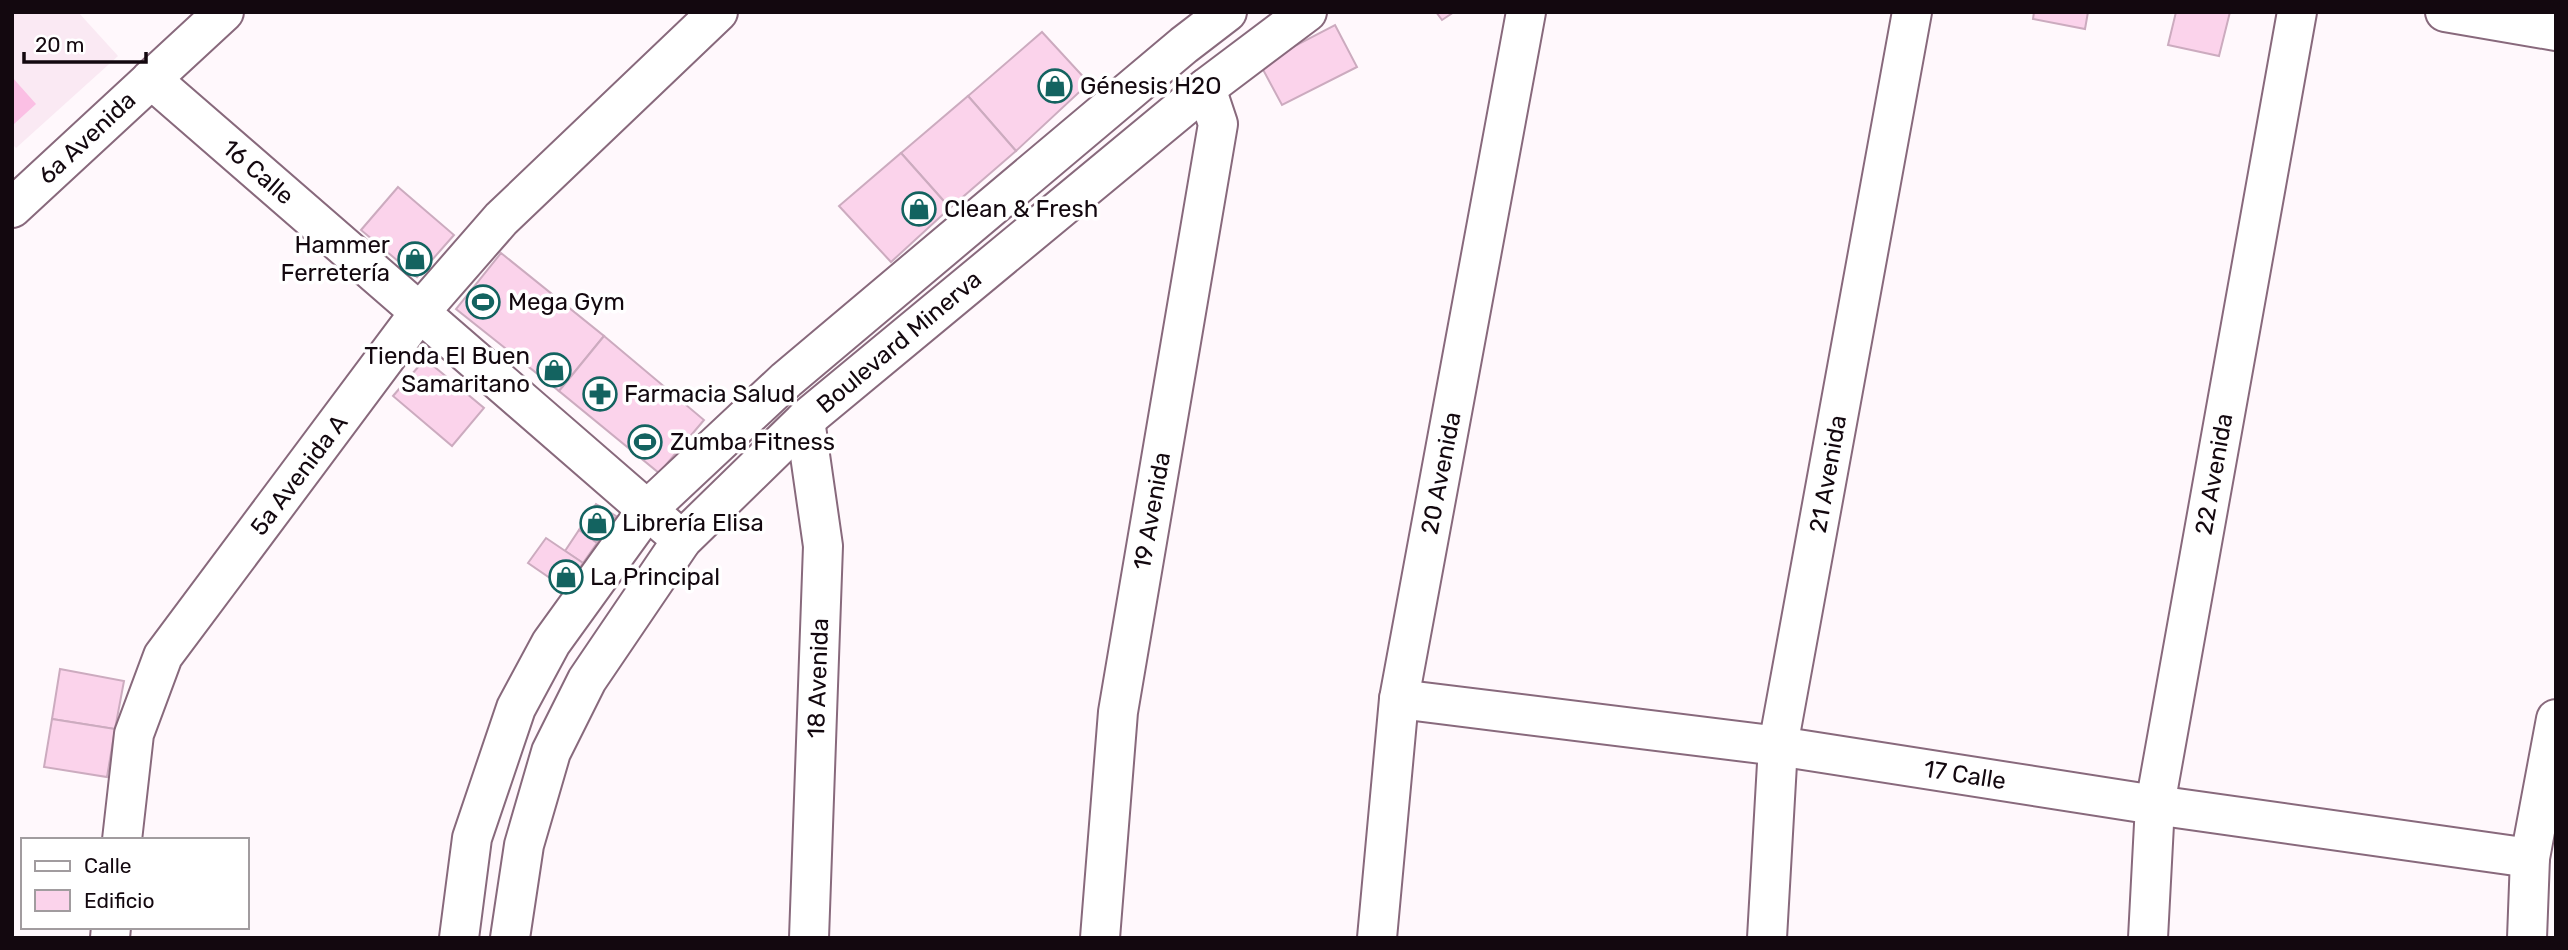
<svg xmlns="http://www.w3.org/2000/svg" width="2568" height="950" font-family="Rubik,sans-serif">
<rect width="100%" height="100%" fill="#fff8fc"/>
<!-- built -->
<path fill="#fae9f3" d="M12 12H78L118 56 16 148 12 144Z"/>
<!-- green -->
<path fill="#fbbfe4" d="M12 77 36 104 14 124 12 121Z"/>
<!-- building -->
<g fill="#fbd3eb" stroke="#ccabbf" stroke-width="2">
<path d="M1436 12H1454L1442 20Z"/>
<path d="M2034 12H2088L2085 29 2033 19Z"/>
<path d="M2176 12H2230L2219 56 2168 45Z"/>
<path d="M1335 25 1357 67 1282 105 1260 64Z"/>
<path d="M1042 32 1089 83 1016 151 968 96Z"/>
<path d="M968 96 1016 151 950 208 901 153Z"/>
<path d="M901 153 950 208 891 262 839 206Z"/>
<path d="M398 187 454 235 417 277 361 230Z"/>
<path d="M501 253 604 336 559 391 456 309Z"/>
<path d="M604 336 704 420 659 473 559 391Z"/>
<path d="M425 359 484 408 452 446 393 396Z"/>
<path d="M596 504 616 516 597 543 579 530Z"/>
<path d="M579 530 597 543 583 563 565 551Z"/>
<path d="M546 538 583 563 566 589 528 563Z"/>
<path d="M60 669 124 681 115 729 52 719Z"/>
<path d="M52 719 115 729 107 777 44 767Z"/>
</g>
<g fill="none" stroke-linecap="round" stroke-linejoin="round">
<defs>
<g id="street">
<path d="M151 79 682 540"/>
<path d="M12 208 224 12"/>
<path d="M805 420 823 546 809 938"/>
<path d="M1399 699 1778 746 2155 805 2530 858"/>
<path d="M122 840 134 734 163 656 419 313 501 219 718 12"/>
<path d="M110 938 111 927"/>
<path d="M1100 938 1118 712 1218 124 1206 88"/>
<path d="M1377 938 1399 699 1526 12"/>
<path d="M1767 938 1778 746 1912 12"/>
<path d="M2148 938 2155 805 2297 12"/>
<path d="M2527 938 2530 858 2556 719"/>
</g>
<g id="secondary">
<path d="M2445 12 2556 31"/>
<path d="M459 938 472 838 516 708 551 643 647 510 786 380 1184 45 1227 12"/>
<path d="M510 938 524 845 551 752 587 680 682 540 805 420 1206 88 1307 12"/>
</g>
</defs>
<!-- street casing -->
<use href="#street" stroke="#88697c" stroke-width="42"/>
<!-- secondary casing -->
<use href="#secondary" stroke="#88697c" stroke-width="42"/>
<!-- street -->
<use href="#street" stroke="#fff" stroke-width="38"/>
<!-- secondary -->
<use href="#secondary" stroke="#fff" stroke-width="38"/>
</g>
<!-- icons -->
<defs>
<symbol id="shop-ring" viewBox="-11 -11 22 22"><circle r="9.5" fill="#fff" stroke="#136360" stroke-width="1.5"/><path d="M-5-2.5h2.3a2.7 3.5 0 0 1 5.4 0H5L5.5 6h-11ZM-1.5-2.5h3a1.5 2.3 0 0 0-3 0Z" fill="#136360"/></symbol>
<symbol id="stadium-ring" viewBox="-11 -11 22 22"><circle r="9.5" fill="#fff" stroke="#136360" stroke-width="1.5"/><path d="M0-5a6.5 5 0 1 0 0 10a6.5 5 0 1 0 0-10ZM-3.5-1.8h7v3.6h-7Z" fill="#136360"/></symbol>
<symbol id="pharmacy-ring" viewBox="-11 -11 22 22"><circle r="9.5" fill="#fff" stroke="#136360" stroke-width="1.5"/><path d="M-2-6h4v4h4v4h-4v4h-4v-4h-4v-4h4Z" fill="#136360"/></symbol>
</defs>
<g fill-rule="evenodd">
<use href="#shop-ring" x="1036" y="67" width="38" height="38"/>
<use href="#shop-ring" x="900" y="190" width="38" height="38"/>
<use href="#shop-ring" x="396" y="240" width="38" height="38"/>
<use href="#stadium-ring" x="464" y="283" width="38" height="38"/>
<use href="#shop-ring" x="535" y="351" width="38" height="38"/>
<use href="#pharmacy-ring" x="581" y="375" width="38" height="38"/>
<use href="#stadium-ring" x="626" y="423" width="38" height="38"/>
<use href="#shop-ring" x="578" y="504" width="38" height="38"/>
<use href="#shop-ring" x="547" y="558" width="38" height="38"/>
</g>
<g text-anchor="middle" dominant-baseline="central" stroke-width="7" stroke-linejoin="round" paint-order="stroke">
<!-- poi labels -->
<g font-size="24" fill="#13080f" stroke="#fff" text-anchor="start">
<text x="1080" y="86">Génesis H2O</text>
<text x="944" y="209">Clean &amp; Fresh</text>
<text x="390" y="245" text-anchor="end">Hammer<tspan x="390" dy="28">Ferretería</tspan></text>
<text x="508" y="302">Mega Gym</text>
<text x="530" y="356" text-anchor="end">Tienda El Buen<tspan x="530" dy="28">Samaritano</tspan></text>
<text x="624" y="394">Farmacia Salud</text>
<text x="670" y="442">Zumba Fitness</text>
<text x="622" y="523">Librería Elisa</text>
<text x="590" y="577">La Principal</text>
</g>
<!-- street labels -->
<g font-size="24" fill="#13080f" stroke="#fff">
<text transform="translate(87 138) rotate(-43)">6a Avenida</text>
<text transform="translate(258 172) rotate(41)">16 Calle</text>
<text transform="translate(899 342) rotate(-40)">Boulevard Minerva</text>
<text transform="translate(1441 473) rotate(-79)">20 Avenida</text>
<text transform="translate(1828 474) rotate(-80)">21 Avenida</text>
<text transform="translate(2214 474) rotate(-80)">22 Avenida</text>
<text transform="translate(299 475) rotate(-53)">5a Avenida A</text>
<text transform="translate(1152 511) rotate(-80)">19 Avenida</text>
<text transform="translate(818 678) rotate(-88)">18 Avenida</text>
<text transform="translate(1965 775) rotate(9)">17 Calle</text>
</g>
</g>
<!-- border -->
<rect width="2568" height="950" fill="none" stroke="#13080f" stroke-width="28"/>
<!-- legend -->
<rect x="21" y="838" width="228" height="91" fill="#ffffff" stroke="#a19c9f" stroke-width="2"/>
<rect x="35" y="861" width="35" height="10" fill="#ffffff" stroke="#a19c9f" stroke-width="2"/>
<text x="84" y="873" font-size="21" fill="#13080f">Calle</text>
<rect x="35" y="890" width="35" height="21" fill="#fbd3eb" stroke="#a19c9f" stroke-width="2"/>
<text x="84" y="908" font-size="21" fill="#13080f">Edificio</text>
<!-- scale -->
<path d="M24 52v10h122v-10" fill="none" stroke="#13080f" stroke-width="3.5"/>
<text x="35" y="52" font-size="21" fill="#13080f" stroke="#ffffff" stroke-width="5" paint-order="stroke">20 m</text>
</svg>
